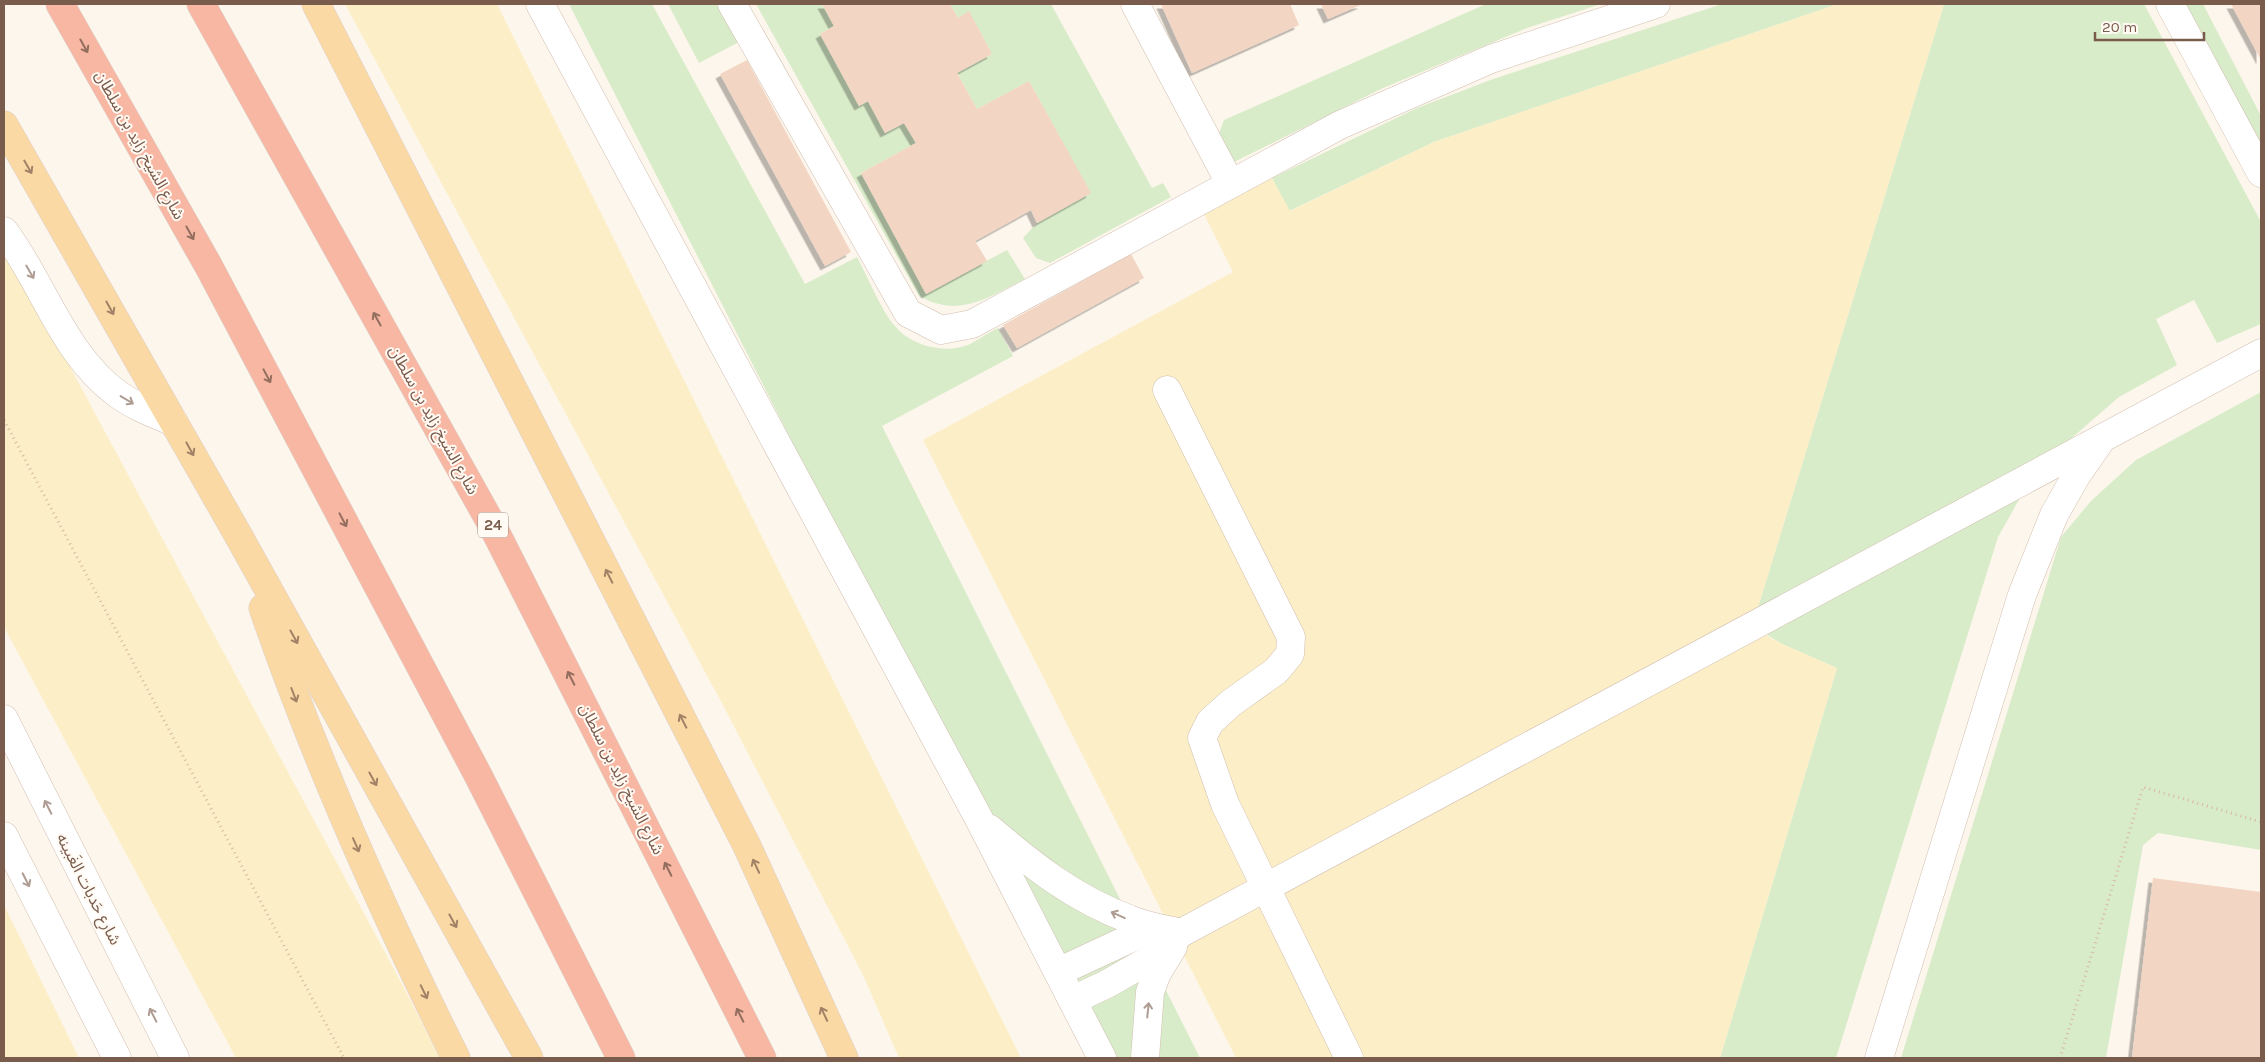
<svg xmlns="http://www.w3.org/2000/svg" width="2265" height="1062" font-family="Karla,'Noto Sans Arabic',sans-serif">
<defs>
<filter id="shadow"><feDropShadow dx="-4.5" dy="4.5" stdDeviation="0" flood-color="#0004"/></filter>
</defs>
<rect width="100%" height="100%" fill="#fdf6ec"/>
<!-- green -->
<g fill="#d8ecc9">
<path d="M569 4H652L805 284 857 257C868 277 880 308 894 325 911 346 943 354 968 345 978 340 988 333 998 328L1013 356 882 426 1200 1058H1106Z"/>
<path d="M668 4H719L739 42 699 63Z"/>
<path d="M756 4H823L834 26 820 34 860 105 868 101 885 133 904 123 916 143 861 173 926 293 1007 250 1025 279C988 297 960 319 919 296Z"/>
<path d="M950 4H1051L1152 188 1163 183 1171 197 1050 263 1036 258 1023 238 1037 223 1090 193 1029 81 977 109 957 73 992 54 969 12 958 18Z"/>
<path d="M1486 4H1601L1527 28 1383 88 1232 163 1218 136 1224 120Z"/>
<path d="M1722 4H1838L1434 142 1289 211 1272 178 1417 108 1493 79Z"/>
<path d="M1944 4H2144L2261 222V324L2217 343 2194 300 2156 319 2177 365 2119 397 2037 468 1998 537 1836 1058H1720L1837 668 1782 644 1762 632 1758 607Z"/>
<path d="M2184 4H2203L2261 116V151Z"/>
<path d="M2261 392V850L2158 833 2143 845 2106 1058H1901L2061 537 2091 501 2136 460Z"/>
</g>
<!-- sand -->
<g fill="#fcefc7">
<path d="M345 4H497L1021 1058H899L863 975 725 709Z"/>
<path d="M1838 4H1944L1758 607 1762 633 1782 644 1837 668 1720 1058H1236L923 440 1233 272 1204 214 1272 178 1290 211 1434 142Z"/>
<path d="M4 254 47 324 402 984 440 1058H236L4 627Z"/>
<path d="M4 905 79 1058H4Z"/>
</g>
<!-- building -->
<g fill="#f3d5c3" filter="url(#shadow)">
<path d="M822 4H950L958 18 969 11 992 54 957 73 977 109 1029 81 1091 193 1037 223 1031 210 975 241 987 261 926 294 861 173 916 143 904 123 885 133 868 101 859 106 820 34 834 26Z"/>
<path d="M1161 4H1290L1299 25 1192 73Z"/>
<path d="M1321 4H1363L1328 19Z"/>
<path d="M2231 4H2261V60Z"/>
<path d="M747 60 851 252 825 266 720 74Z"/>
<path d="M1131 254 1144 278 1017 348 1003 325Z"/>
<path d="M2153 878 2261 892V1058H2132Z"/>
</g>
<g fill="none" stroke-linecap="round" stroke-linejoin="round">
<defs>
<g id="minor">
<path d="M540 4 978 817 1102 1058"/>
<path d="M732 4 908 313 941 330 972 324 1340 125 1491 59 1656 4"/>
<path d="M1135 4 1230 183"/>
<path d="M2170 4 2261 173"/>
<path d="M4 231C44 284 63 355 119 395 136 407 155 414 174 422"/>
<path d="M1167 390 1291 637 1290 654 1276 671 1231 703 1210 722 1202 738 1225 804 1349 1058"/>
<path d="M4 719 175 1058"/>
<path d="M990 829C1033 866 1075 899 1129 919 1145 926 1164 929 1181 933"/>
<path d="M4 836 117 1058"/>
<path d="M1058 972 1144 932H1165"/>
<path d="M1073 1000 1107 984 1158 955 1181 933 2261 353"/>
<path d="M1145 1058 1150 992 1157 973 1173 947"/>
<path d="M1879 1058 2022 595 2054 515 2076 476 2099 443"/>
</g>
<g id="major">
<path d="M316 4 746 844 844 1058"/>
<path d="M4 125 237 533 529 1058"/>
<path d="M263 608C316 762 383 912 456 1058"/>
</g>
<g id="highway">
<path d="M60 4 208 265 479 777 621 1058"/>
<path d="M201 4 492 525 762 1058"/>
</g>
</defs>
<!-- minor casing -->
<use href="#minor" stroke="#d1beb0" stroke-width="29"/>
<!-- major casing -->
<use href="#major" stroke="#dad1cd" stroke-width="29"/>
<!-- highway casing -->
<use href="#highway" stroke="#dad1cd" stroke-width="29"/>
<!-- path -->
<g stroke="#d9b8a5" stroke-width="3" stroke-dasharray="1 4" stroke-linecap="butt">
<path d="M4 420 344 1058"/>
<path d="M2060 1058 2143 787 2261 822"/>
</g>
<!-- minor -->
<use href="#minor" stroke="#fff" stroke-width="28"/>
<!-- major -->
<use href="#major" stroke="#fbd9a5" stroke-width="28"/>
<!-- highway -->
<use href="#highway" stroke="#f7b7a3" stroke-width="28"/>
</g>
<!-- one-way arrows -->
<defs><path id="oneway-shaft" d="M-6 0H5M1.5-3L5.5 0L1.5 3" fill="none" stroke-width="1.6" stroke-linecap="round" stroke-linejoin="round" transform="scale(1.25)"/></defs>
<g stroke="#936e5e">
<use href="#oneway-shaft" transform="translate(84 46) rotate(61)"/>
<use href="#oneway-shaft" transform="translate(190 233) rotate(61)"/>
<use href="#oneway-shaft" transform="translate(377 319) rotate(-119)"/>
<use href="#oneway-shaft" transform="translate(267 376) rotate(62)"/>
<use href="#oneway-shaft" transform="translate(343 520) rotate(62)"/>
<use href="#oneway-shaft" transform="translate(571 678) rotate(-117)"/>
<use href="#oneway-shaft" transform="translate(668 869) rotate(-117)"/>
<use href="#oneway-shaft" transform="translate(740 1015) rotate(-117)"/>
</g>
<g stroke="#a18267">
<use href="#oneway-shaft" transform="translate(28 167) rotate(60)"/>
<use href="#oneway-shaft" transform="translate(110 308) rotate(61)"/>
<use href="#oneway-shaft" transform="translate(190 449) rotate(61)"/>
<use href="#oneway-shaft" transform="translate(609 576) rotate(-117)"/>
<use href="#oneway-shaft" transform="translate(294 637) rotate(61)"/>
<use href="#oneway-shaft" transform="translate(294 695) rotate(69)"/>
<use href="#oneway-shaft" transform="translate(683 721) rotate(-117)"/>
<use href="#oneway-shaft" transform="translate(373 779) rotate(61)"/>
<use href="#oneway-shaft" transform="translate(356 845) rotate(66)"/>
<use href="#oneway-shaft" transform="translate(756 866) rotate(-115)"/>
<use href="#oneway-shaft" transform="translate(453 921) rotate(61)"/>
<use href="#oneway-shaft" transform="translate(424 992) rotate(64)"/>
<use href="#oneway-shaft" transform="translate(824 1014) rotate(-115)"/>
</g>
<g stroke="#af9d94">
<use href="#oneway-shaft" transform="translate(30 272) rotate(60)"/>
<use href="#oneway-shaft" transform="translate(127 400) rotate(31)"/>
<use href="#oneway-shaft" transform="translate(48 807) rotate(-117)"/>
<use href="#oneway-shaft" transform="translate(26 880) rotate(63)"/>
<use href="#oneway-shaft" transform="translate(1118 915) rotate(-156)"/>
<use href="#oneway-shaft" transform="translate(1148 1010) rotate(-84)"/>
<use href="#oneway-shaft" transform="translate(153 1015) rotate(-117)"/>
</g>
<g text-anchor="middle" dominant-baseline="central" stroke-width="4" stroke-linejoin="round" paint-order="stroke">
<!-- shield labels -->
<rect fill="#fffaf3" stroke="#a28b7f" stroke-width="1" x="478" y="512.5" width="30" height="25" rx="4"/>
<g font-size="15" font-weight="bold" fill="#7a5c4d">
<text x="493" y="525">24</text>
</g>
<!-- street labels -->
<g font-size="16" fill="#7a5c4d" stroke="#fffaf3">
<text transform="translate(140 145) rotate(61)">شارع الشيخ زايد بن سلطان</text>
<text transform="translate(434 420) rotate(61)">شارع الشيخ زايد بن سلطان</text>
<text transform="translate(622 779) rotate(63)">شارع الشيخ زايد بن سلطان</text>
<text transform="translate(89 889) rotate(63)">شارع حَدبات الغَبينه</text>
</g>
</g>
<!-- border -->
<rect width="2265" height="1062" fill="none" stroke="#7a5c4d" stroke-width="10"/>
<!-- scale -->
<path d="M2095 32v8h109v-8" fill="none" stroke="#7a5c4d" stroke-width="2.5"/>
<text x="2102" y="32" font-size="15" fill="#7a5c4d" stroke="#fffaf3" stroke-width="4" paint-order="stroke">20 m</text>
</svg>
